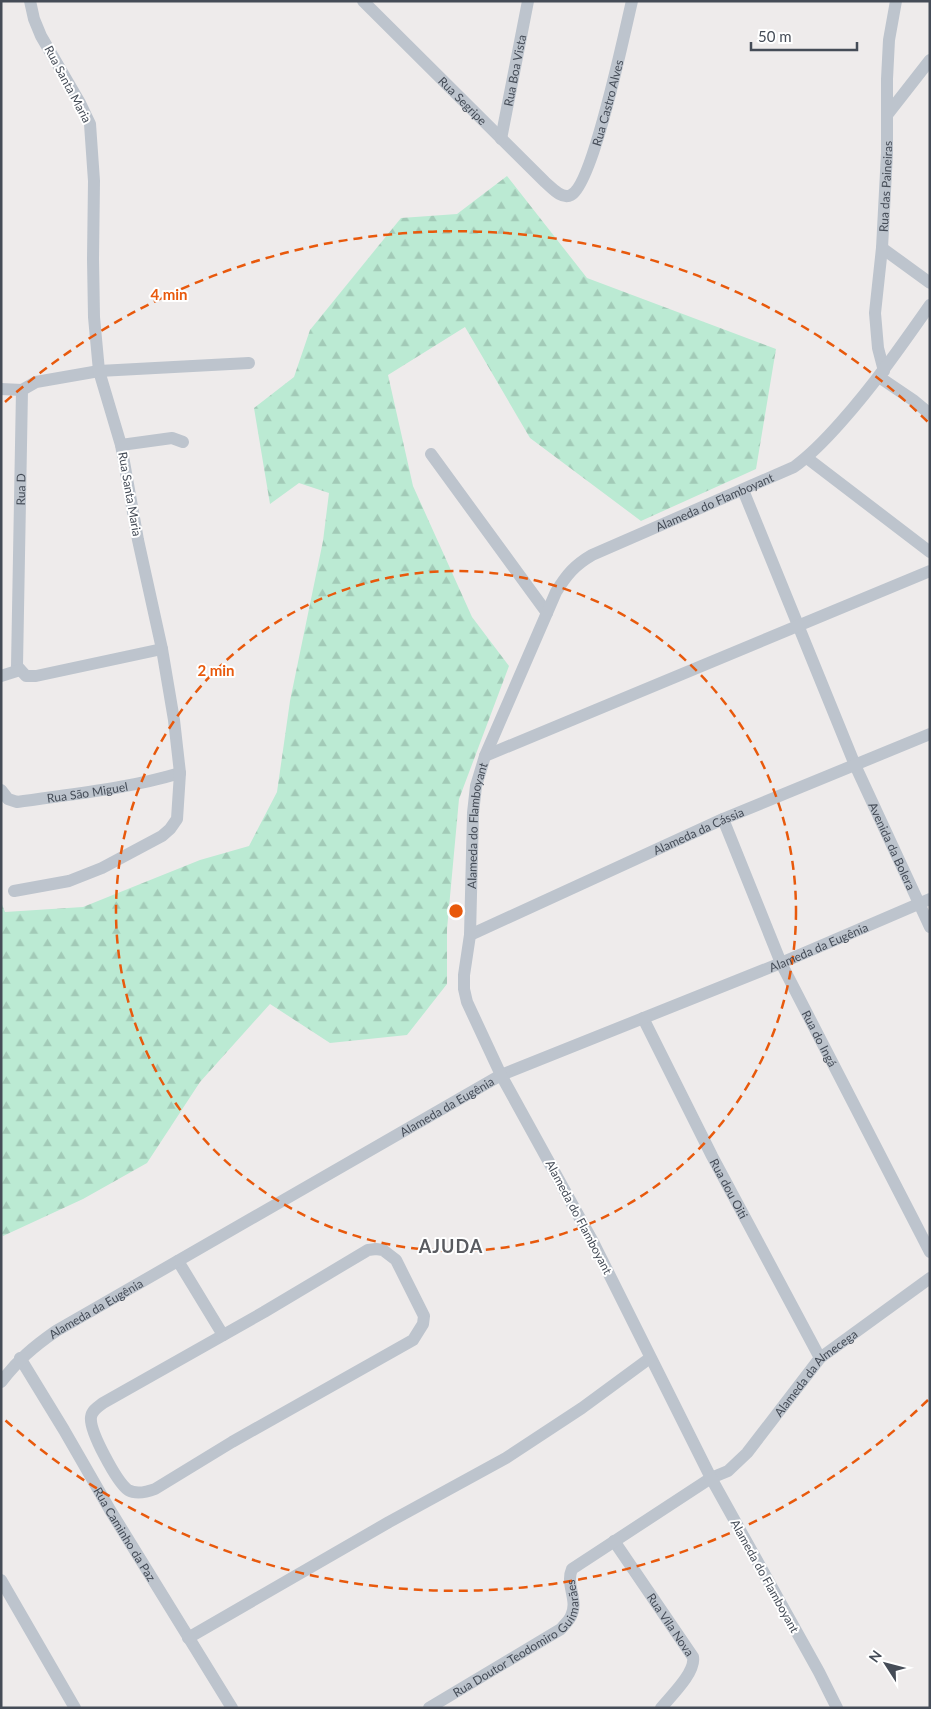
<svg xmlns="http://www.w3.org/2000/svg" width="931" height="1709" font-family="Lato,sans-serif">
<defs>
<pattern id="forest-firs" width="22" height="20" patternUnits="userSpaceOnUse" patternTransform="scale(1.25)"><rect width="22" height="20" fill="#bbead3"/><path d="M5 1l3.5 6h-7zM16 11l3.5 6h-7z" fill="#a2cab7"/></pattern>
</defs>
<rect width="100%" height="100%" fill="#eeebeb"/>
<!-- forest -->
<path fill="url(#forest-firs)" d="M507 176 587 278 776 349 756 469 641 521 530 438 465 327 388 375 413 486 472 617 509 666 459 799 447 929V984L407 1035 330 1043 270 1004 200 1082 147 1163 83 1199 3 1236 1 1232V902L5 912 83 907 200 860 249 846 277 792 290 701 323 541 329 493 299 483 270 504 254 408 294 377 310 330 401 218 457 214Z"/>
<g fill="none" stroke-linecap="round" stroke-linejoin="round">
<!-- minor -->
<g stroke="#bdc4cd" stroke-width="12">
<path id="s1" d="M363 1 545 182C552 188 562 200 571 195 593 185 625 30 632 1"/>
<path d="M887 115 930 60"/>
<path id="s2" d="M501 139 528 1"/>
<path d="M882 248 930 283"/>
<path id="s3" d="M884 371 878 348 875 313 882 248 887 153V79L889 40 896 1"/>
<path d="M879 377 913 400 930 414"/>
<path d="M1 389 22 390"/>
<path d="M121 445 172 438 183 442"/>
<path d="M431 454 547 613"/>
<path d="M807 458 930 552"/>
<path id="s4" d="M743 490 855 765 930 927"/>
<path id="s5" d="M162 649 36 676H26L17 666 22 390 36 382 99 371 249 363"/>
<path d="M1 676 20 670"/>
<path d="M485 756 930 571"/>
<path id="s6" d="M1 790 8 799 17 802C71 794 127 789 180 773"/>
<path id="s7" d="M723 819 781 963 930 1252"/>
<path d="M14 891 69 881 102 868 162 836 170 829 177 819 180 773 174 720 162 649 138 540 121 445 99 371 94 317 93 259 94 181 90 124 80 103 41 36 34 19 30 1"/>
<path id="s8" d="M470 935 723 819 930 734"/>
<path id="s9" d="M643 1018 712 1156 820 1358"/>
<path d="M376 1249 383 1250 396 1260 424 1316 423 1324 413 1340 232 1442 155 1489C147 1492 137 1495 128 1490 117 1482 89 1431 91 1417 92 1410 98 1407 103 1403L264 1312 368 1250Z"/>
<path d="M178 1261 223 1335"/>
<path id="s10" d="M20 1358 64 1430 110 1510 232 1708"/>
<path id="s11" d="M1 1382C18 1360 33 1347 56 1331L501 1075 781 963 930 899"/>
<path id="s12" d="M614 1541 693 1657C696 1672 671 1696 661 1708"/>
<path d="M1 1580 75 1708"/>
<path d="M188 1638 389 1522 506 1458 582 1408 650 1358"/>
<path id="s13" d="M429 1708 561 1629C564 1625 569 1621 571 1616 579 1600 565 1585 572 1569L711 1478 728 1471 747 1453 820 1358 930 1278"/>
<path id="s14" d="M837 1708 819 1672 711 1478 593 1242 501 1075 467 1002 464 989V975L470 935 473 813 476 786 485 756 556 592C567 574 575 565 592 555L794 467C812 454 826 439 841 422 874 385 902 345 930 305"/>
</g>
</g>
<!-- distance rings -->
<g fill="none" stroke="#e8590c" stroke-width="2.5" stroke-dasharray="9 6">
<circle cx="456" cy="911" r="340"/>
<path d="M928 1400A680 680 0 0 1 5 1420M5 402A680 680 0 0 1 928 422"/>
</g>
<g text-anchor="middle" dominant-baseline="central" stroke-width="4" stroke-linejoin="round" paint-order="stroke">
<!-- street labels -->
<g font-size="12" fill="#454c57" stroke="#fff">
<text stroke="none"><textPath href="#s2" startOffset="70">Rua Boa Vista</textPath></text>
<text transform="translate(68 84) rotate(62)">Rua Santa Maria</text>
<text stroke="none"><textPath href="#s1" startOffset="141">Rua Segripe</textPath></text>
<text stroke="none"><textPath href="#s1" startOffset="388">Rua Castro Alves</textPath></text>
<text stroke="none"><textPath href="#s3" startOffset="186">Rua das Paineiras</textPath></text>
<text stroke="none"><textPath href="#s5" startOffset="329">Rua D</textPath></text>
<text transform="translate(130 494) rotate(80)">Rua Santa Maria</text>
<text stroke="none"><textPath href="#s14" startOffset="1410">Alameda do Flamboyant</textPath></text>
<text stroke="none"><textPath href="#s6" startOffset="92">Rua São Miguel</textPath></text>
<text stroke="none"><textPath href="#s14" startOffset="975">Alameda do Flamboyant</textPath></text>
<text stroke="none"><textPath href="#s8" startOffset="251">Alameda da Cássia</textPath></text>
<text stroke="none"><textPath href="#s4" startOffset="386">Avenida da Bolera</textPath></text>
<text stroke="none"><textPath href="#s11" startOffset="931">Alameda da Eugênia</textPath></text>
<text stroke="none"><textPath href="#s7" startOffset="240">Rua do Ingá</textPath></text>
<text stroke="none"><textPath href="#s11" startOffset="526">Alameda da Eugênia</textPath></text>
<text stroke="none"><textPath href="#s9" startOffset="191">Rua dou Oiti</textPath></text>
<text transform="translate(579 1217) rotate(62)">Alameda do Flamboyant</text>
<text stroke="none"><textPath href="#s11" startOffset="121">Alameda da Eugênia</textPath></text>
<text stroke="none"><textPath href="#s13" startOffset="535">Alameda da Almecega</textPath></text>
<text stroke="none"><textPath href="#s10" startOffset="205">Rua Caminho da Paz</textPath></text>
<text transform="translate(765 1576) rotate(61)">Alameda do Flamboyant</text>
<text stroke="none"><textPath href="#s12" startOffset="101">Rua Vila Nova</textPath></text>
<text stroke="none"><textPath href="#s13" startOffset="118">Rua Doutor Teodomiro Guimarães</textPath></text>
</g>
<!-- district labels -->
<g font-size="18" font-weight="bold" letter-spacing="1" fill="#595b60" stroke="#fff">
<text x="451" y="1246">AJUDA</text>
</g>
</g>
<circle cx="456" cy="911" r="8" fill="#e8590c" stroke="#fff" stroke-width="2.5"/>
<g font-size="15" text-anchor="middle" font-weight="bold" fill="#e8590c" stroke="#fff" stroke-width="4" stroke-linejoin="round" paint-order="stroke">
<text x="169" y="300">4 min</text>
<text x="216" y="676">2 min</text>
</g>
<!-- border -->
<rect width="931" height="1709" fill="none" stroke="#454c57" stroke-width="5"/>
<!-- north arrow -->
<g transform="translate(886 1664) rotate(306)" stroke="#ffffff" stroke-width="4" paint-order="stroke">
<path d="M0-4L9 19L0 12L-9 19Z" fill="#454c57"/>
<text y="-8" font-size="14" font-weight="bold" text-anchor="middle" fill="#454c57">N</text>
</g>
<!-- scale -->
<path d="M751 42v8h106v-8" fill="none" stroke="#454c57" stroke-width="2.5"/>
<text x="758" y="42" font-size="15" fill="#454c57" stroke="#ffffff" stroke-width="4" paint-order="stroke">50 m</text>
</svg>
